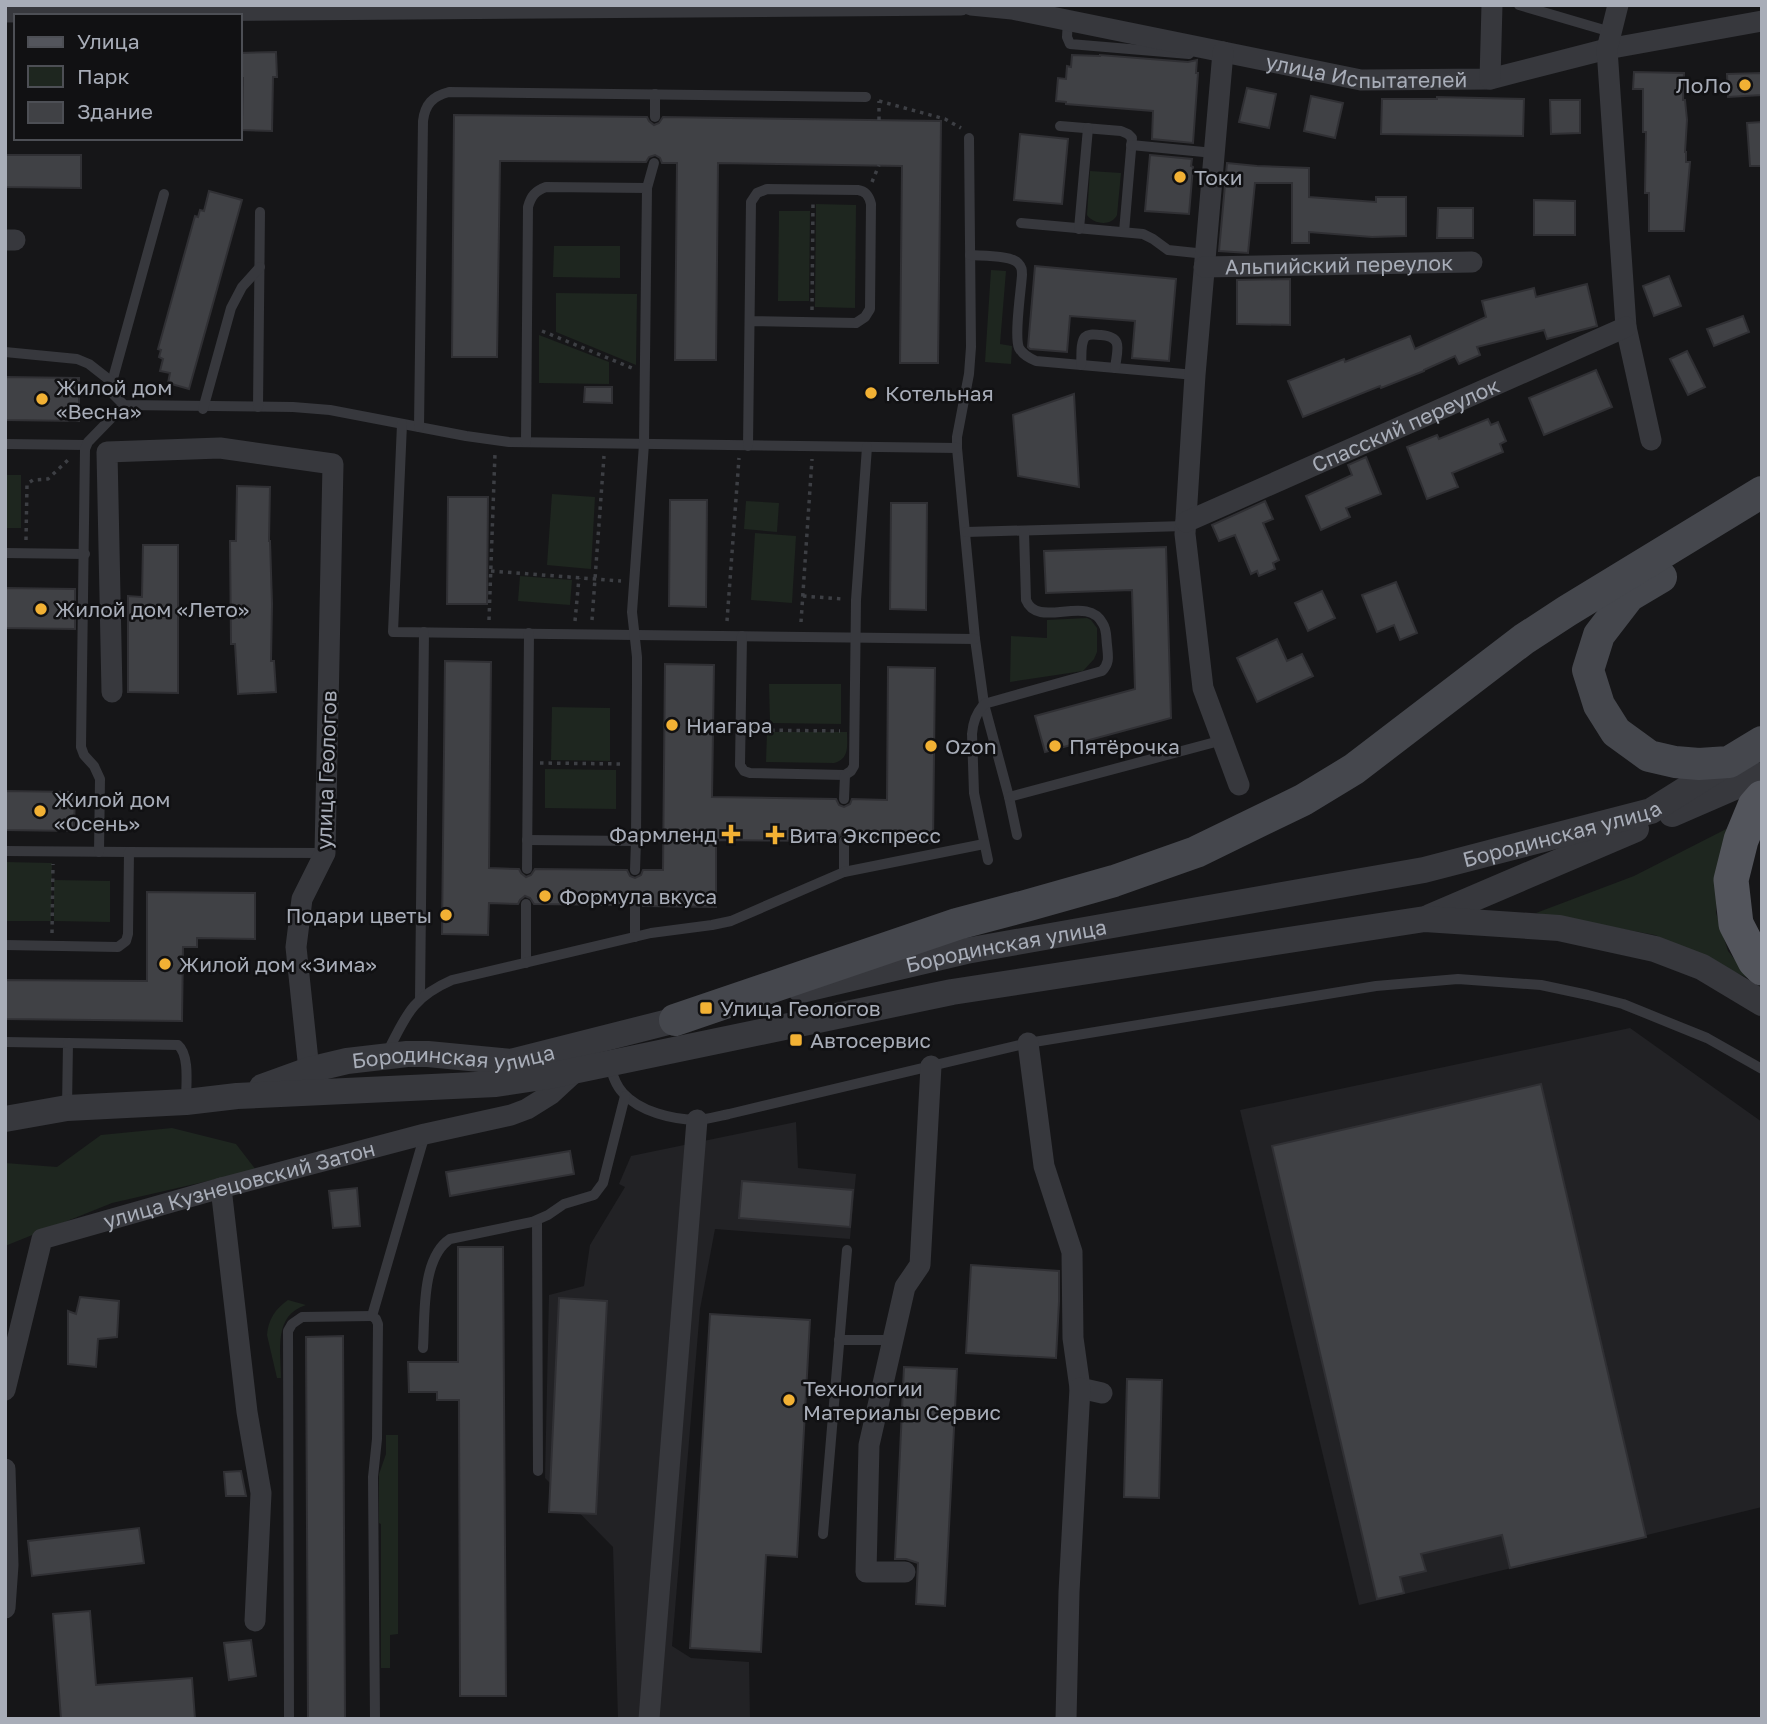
<svg xmlns="http://www.w3.org/2000/svg" width="1767" height="1724" font-family="'Golos Text',sans-serif">
<rect width="100%" height="100%" fill="#161618"/>
<!-- built -->
<g fill="#222225">
<path d="M1630 1028 1762 1122V1507L1359 1605 1240 1110Z"/>
<path d="M796 1122 798 1168 856 1174 850 1239 715 1229 700 1309 672 1646 691 1658 749 1662 750 1719H618L613 1547 545 1478 549 1295 584 1286 590 1245 625 1187 619 1184 631 1156Z"/>
</g>
<!-- green -->
<g fill="#1e261f">
<path d="M1090 171 1121 173 1117 215C1111 227 1093 224 1087 215Z"/>
<path d="M816 204 856 205 855 308 815 307Z"/>
<path d="M779 211H810L809 301H778Z"/>
<path d="M554 246H620V278L553 277Z"/>
<path d="M991 270 1006 271 1000 344 1012 346 1011 364 985 362Z"/>
<path d="M556 293 637 294 636 365 556 332Z"/>
<path d="M539 335 609 362V384L539 383Z"/>
<rect x="5" y="475" width="16" height="53"/>
<path d="M552 494 595 497 591 569 547 565Z"/>
<path d="M746 501 779 503 777 532 744 529Z"/>
<path d="M755 533 796 536 792 603 751 600Z"/>
<path d="M520 576 572 580 570 605 518 601Z"/>
<path d="M1087 618 1091 620 1097 628V652L1094 659 1083 671 1010 682 1011 636 1047 638V620Z"/>
<path d="M769 684H841V724L770 723Z"/>
<path d="M552 707 610 708V761L551 760Z"/>
<path d="M767 732H847C847 745 850 759 834 763L766 762Z"/>
<path d="M545 769 616 770V809L545 808Z"/>
<path d="M1738 823 1719 866 1716 913 1728 951 1750 979 1655 935 1536 913 1634 876Z"/>
<path d="M5 862 52 863 51 921H5Z"/>
<path d="M54 880 110 881V922L54 921Z"/>
<path d="M172 1128 236 1144 256 1170 112 1203 5 1246V1163L57 1167 101 1135Z"/>
<path d="M288 1300 306 1305C273 1315 281 1351 281 1378H277L267 1335C268 1320 275 1309 288 1300Z"/>
<path d="M386 1435H398V1634L390 1635V1668H381V1524L379 1523V1474L386 1454Z"/>
</g>
<!-- building -->
<g fill="#404145" stroke="#303034" stroke-width="2">
<path d="M276 52 277 77H273L272 131 242 130 243 78H240V53Z"/>
<path d="M1072 55 1100 56V55L1188 62 1197 60 1196 73H1198L1193 143 1152 139 1153 111 1066 104V102L1056 101 1058 78 1066 79 1067 66 1071 67Z"/>
<path d="M1634 72 1684 73 1683 100H1685L1687 120 1685 152H1686V162H1690L1684 231H1649V193H1645L1646 132H1643V89H1633Z"/>
<path d="M1762 73V95L1728 97 1727 74Z"/>
<path d="M1247 88 1276 94 1269 128 1239 122Z"/>
<path d="M1311 96 1343 103 1335 138 1304 131Z"/>
<path d="M1437 97 1524 99 1523 136 1381 134 1382 99H1437Z"/>
<path d="M1550 100H1580V133L1551 134Z"/>
<path d="M454 115 647 117 649 121 654 125 659 123 663 117 941 121 938 363H900L902 166 718 163 716 360H675L677 163H662L660 158 655 155 649 157 646 162 500 161 497 357H452Z"/>
<path d="M1762 122V166H1750L1747 123Z"/>
<path d="M1020 134 1068 139 1062 204 1014 200Z"/>
<path d="M5 155H81V188L5 187Z"/>
<path d="M1150 155 1192 159 1191 166 1193 167 1189 214 1145 211Z"/>
<path d="M1227 163 1257 166 1309 168V197L1376 202V197H1406V236L1372 237 1309 232V243H1292V183H1255L1248 253 1219 251Z"/>
<path d="M209 191 242 200 189 389 168 383 170 373 160 371 163 359 159 357 161 350 158 349 195 216 198 217 200 210 204 211Z"/>
<path d="M1534 200 1575 201V235H1534Z"/>
<path d="M1438 208H1473V238H1437Z"/>
<path d="M1035 266 1176 279 1169 361 1132 358 1135 321 1070 316 1067 352 1030 349 1028 347Z"/>
<path d="M1669 276 1681 306 1654 316 1643 286Z"/>
<path d="M1290 279V325L1237 324V280Z"/>
<path d="M1587 284 1597 326 1593 327 1547 339 1544 330 1477 347 1480 355 1459 364 1455 356 1424 370V371L1381 388 1380 386 1303 417 1288 381 1344 359 1345 362 1410 336 1415 349 1486 317 1482 301 1534 288 1536 297Z"/>
<path d="M1743 316 1749 332 1714 346 1707 329Z"/>
<path d="M1687 351 1705 387 1688 395 1670 359Z"/>
<path d="M1596 370 1612 407 1544 435 1529 398Z"/>
<path d="M5 377 79 378V421L5 420Z"/>
<path d="M585 387H612V403L584 402Z"/>
<path d="M1074 394 1079 487 1018 476 1013 415Z"/>
<path d="M1488 419 1491 425 1498 422 1506 441 1500 444 1503 452 1452 473 1458 487 1427 499 1407 447 1437 435 1439 439Z"/>
<path d="M1366 457 1381 494 1346 508 1350 517 1321 530 1306 496 1352 475 1348 465Z"/>
<path d="M237 486 270 487 269 541H270L272 604 271 661H274L276 692 238 694 235 644H231L230 541H236Z"/>
<path d="M448 497H488L487 604H447Z"/>
<path d="M670 500H707L706 607 669 606Z"/>
<path d="M1265 501 1273 519 1263 523 1279 560 1273 563 1275 569 1259 576 1257 571 1251 574 1235 535 1219 541 1212 525Z"/>
<path d="M891 503H927L926 610 890 609Z"/>
<path d="M143 545H178V693L128 692V596L142 597Z"/>
<path d="M1166 547 1171 718 1045 752 1035 716 1135 689 1132 590 1046 593 1044 551Z"/>
<path d="M1396 582 1417 633 1400 640 1394 625 1377 632 1362 595Z"/>
<path d="M5 588 75 589V629L5 628Z"/>
<path d="M1322 591 1335 618 1308 631 1295 603Z"/>
<path d="M1277 639 1287 661 1302 654 1313 676 1257 702 1237 658Z"/>
<path d="M445 661 491 662 489 868 519 869 521 873 526 877 531 875 535 869 627 870 630 876 635 878 641 875 643 870H663L665 664 714 665 712 797 836 799 839 805 844 807 850 804 852 799 887 800 888 667 935 668 933 843 852 842 850 837 845 833 840 835 836 841 716 840V907L643 906 641 901 636 897 631 899 627 905 534 904 530 898 525 896 520 900 518 904 489 903 488 935 442 934Z"/>
<path d="M5 791 75 792 74 831 5 830Z"/>
<path d="M147 892 255 893V939L197 938V947H183L182 1021 5 1019V980L147 981Z"/>
<path d="M1541 1084 1646 1537 1510 1568 1502 1535 1421 1554 1426 1571 1400 1577 1404 1593 1377 1599 1272 1146Z"/>
<path d="M570 1151 574 1174 450 1196 446 1172Z"/>
<path d="M742 1181 853 1190 850 1227 739 1218Z"/>
<path d="M357 1188 360 1226 333 1228 329 1191Z"/>
<path d="M458 1247H503L506 1696H460L459 1400H437V1392H409L408 1362H458Z"/>
<path d="M971 1265 1059 1271V1302L1056 1358 966 1353Z"/>
<path d="M80 1297 119 1301 117 1337 98 1339 96 1367 68 1364V1311L76 1314Z"/>
<path d="M559 1298 607 1301 596 1514 549 1512Z"/>
<path d="M710 1314 810 1320 797 1557 766 1555 761 1652 690 1648Z"/>
<path d="M343 1336 345 1719H308L306 1337Z"/>
<path d="M904 1367 957 1369 945 1606 916 1604 918 1563 906 1559H895Z"/>
<path d="M1127 1379 1162 1380 1159 1498 1124 1497Z"/>
<path d="M241 1471 246 1496H226L224 1472Z"/>
<path d="M139 1528 144 1563 32 1576 28 1541Z"/>
<path d="M90 1611 96 1685 192 1678 195 1719H61L53 1614Z"/>
<path d="M251 1640 256 1676 229 1680 224 1643Z"/>
</g>
<g fill="none" stroke-linecap="round" stroke-linejoin="round">
<!-- path -->
<g stroke="#3d3f44" stroke-width="3.5" stroke-dasharray="3.5 5" stroke-linecap="butt">
<path d="M879 101 945 119 961 128"/>
<path d="M879 120V101"/>
<path d="M872 182 879 165"/>
<path d="M812 310 813 202"/>
<path d="M542 331 632 368"/>
<path d="M26 540 27 484 33 480 48 479 69 459"/>
<path d="M491 571 621 581"/>
<path d="M803 596 842 599"/>
<path d="M489 620 495 453"/>
<path d="M592 620 604 456"/>
<path d="M575 621 579 578"/>
<path d="M727 621 739 458"/>
<path d="M801 622 812 459"/>
<path d="M754 730 840 731"/>
<path d="M540 763 624 764"/>
<path d="M52 933 53 864"/>
</g>
<!-- service -->
<g stroke="#37383d" stroke-width="10">
<path d="M1519 5 1611 32"/>
<path d="M1068 20 1067 37 1070 44 1189 54"/>
<path d="M655 117V94"/>
<path d="M1060 126 1121 131 1128 134 1132 138 1124 232"/>
<path d="M969 138 971 347 969 374 957 437V448L975 639 984 704 1009 797 1017 835"/>
<path d="M1131 145 1214 153"/>
<path d="M647 188 654 163"/>
<path d="M164 194 112 382 113 394 124 405 293 407 330 410 466 436 509 442 957 448"/>
<path d="M1021 223 1143 234 1153 239 1168 250 1206 254"/>
<path d="M1079 229 1088 128"/>
<path d="M970 255C981 256 1011 255 1018 263 1022 267 1022 270 1022 275 1021 290 1014 336 1019 348 1023 355 1029 358 1036 361L1195 375"/>
<path d="M5 352 77 359 89 364 112 382"/>
<path d="M1081 365C1082 357 1080 343 1085 337 1089 333 1096 335 1101 335 1124 337 1117 350 1115 368"/>
<path d="M258 407 260 212"/>
<path d="M203 409 231 308 242 287 260 267"/>
<path d="M402 424 393 632 975 639"/>
<path d="M419 427 423 121C425 104 433 96 449 92L866 97"/>
<path d="M526 442 528 207C531 196 535 191 546 187L647 188 644 444 632 612 637 657V683L636 841 527 840"/>
<path d="M5 444 86 445"/>
<path d="M748 446 751 202 757 193 767 189 858 190C866 191 869 196 871 204L870 309 865 317 856 323 750 321"/>
<path d="M966 532 1185 526"/>
<path d="M5 553 85 554"/>
<path d="M742 636 740 765 744 771 750 773 845 775 851 771 854 766 856 600 867 447"/>
<path d="M1009 797 1223 740"/>
<path d="M844 799 845 775"/>
<path d="M5 851 129 852"/>
<path d="M99 852 100 779 94 766 84 755 81 747 85 449 88 442 124 405"/>
<path d="M988 860 974 793 972 734C973 722 976 714 984 704L1102 671C1110 663 1108 656 1107 645 1106 638 1107 630 1103 624 1088 593 1038 630 1026 600L1024 531"/>
<path d="M527 869 529 633"/>
<path d="M635 870 636 841"/>
<path d="M844 872V841"/>
<path d="M635 937V905"/>
<path d="M5 945 118 947 126 941 128 934 129 852 325 853"/>
<path d="M526 963V904"/>
<path d="M420 998 424 632"/>
<path d="M5 1042 68 1043 67 1108"/>
<path d="M68 1043 178 1045C190 1055 186 1086 186 1101"/>
<path d="M387 1053C406 1016 411 998 452 980L651 933 712 925 731 921 844 872 984 844"/>
<path d="M609 1063C612 1073 615 1085 623 1093 640 1112 672 1119 696 1120 707 1120 718 1116 729 1114L1028 1043 1376 986 1458 979 1541 985 1588 995 1623 1004 1707 1038 1762 1069"/>
<path d="M537 1221 538 1471"/>
<path d="M839 1340H893"/>
<path d="M423 1348C425 1317 421 1258 450 1239L532 1222 548 1215 564 1204 594 1195 603 1183 625 1096"/>
<path d="M823 1534 847 1250"/>
<path d="M289 1719 288 1331 292 1324 302 1317 372 1316"/>
<path d="M375 1719 373 1477 377 1439 378 1324 376 1319 372 1316 425 1134"/>
</g>
<!-- minor -->
<g stroke="#37383d" stroke-width="21">
<path id="s1" d="M971 5 1012 9 1361 80 1490 79 1607 49 1762 21"/>
<path d="M1618 5 1607 49 1626 327 1651 440"/>
<path d="M5 12 961 5"/>
<path d="M1223 52 1195 375 1185 534 1203 688 1239 785"/>
<path d="M1490 79 1492 5"/>
<path d="M5 240H15"/>
<path id="s2" d="M1204 267 1472 262"/>
<path id="s3" d="M1186 522 1626 327"/>
<path d="M112 692 107 452 220 448 333 464 325 853 302 899 296 947 309 1070"/>
<path d="M1028 1043 1044 1166 1072 1252 1073 1338 1080 1388 1102 1393"/>
<path d="M221 1188 247 1412 261 1493 255 1621"/>
<path id="s4" d="M5 1390 42 1239 221 1188 425 1134 511 1115 527 1109 551 1094 577 1070"/>
<path d="M5 1469 8 1565 5 1608"/>
<path d="M905 1572H866L869 1445 905 1287 920 1265 931 1066"/>
<path d="M649 1719 697 1120"/>
<path d="M1066 1719 1069 1592 1080 1388"/>
</g>
<!-- tertiary -->
<g stroke="#37383d" stroke-width="26">
<path d="M1672 814 1762 775"/>
<path d="M1430 917 1636 829"/>
<path id="s5" d="M801 990 966 951 1424 870 1651 811 1729 762"/>
<path id="s6" d="M262 1087 309 1070 347 1061 407 1054H428L511 1062 696 1015"/>
<path d="M5 1119 67 1108 186 1102 237 1096 496 1084 549 1076 952 992 1425 919 1559 928 1655 949 1702 967 1762 1003"/>
</g>
<!-- secondary -->
<g stroke="#45474d" stroke-width="32">
<path d="M1661 577 1629 596 1599 635 1588 670 1599 705 1616 732 1649 756 1675 762 1699 764 1729 762 1762 742"/>
<path d="M675 1020 957 924 1029 905 1114 881 1196 852 1303 800 1354 769 1524 639 1567 611 1762 492"/>
</g>
<!-- primary -->
<path stroke="#53555c" stroke-width="35" d="M1762 798 1755 806 1741 840 1731 880 1736 924 1755 961 1762 968"/>
</g>
<!-- markers -->
<g fill="#f2b134" stroke="#111113" stroke-width="2.5">
<circle cx="1745" cy="85" r="7"/>
<circle cx="1180" cy="177" r="7"/>
<circle cx="871" cy="393" r="7"/>
<circle cx="42" cy="399" r="7"/>
<circle cx="41" cy="609" r="7"/>
<circle cx="672" cy="725" r="7"/>
<circle cx="931" cy="746" r="7"/>
<circle cx="1055" cy="746" r="7"/>
<circle cx="40" cy="811" r="7"/>
<path d="M727.5 823.5h7v7h7v7h-7v7h-7v-7h-7v-7h7z"/>
<path d="M771.5 824.5h7v7h7v7h-7v7h-7v-7h-7v-7h7z"/>
<circle cx="545" cy="896" r="7"/>
<circle cx="446" cy="915" r="7"/>
<circle cx="165" cy="964" r="7"/>
<rect x="699" y="1001" width="14" height="14" rx="3.5"/>
<rect x="789" y="1033" width="14" height="14" rx="3.5"/>
<circle cx="789" cy="1400" r="7"/>
</g>
<g text-anchor="middle" dominant-baseline="central" stroke-width="5" stroke-linejoin="round" paint-order="stroke">
<!-- street labels -->
<g font-size="21" fill="#a8adb8" stroke="#111113">
<text stroke="none"><textPath href="#s1" startOffset="402">улица Испытателей</textPath></text>
<text stroke="none"><textPath href="#s2" startOffset="135">Альпийский переулок</textPath></text>
<text stroke="none"><textPath href="#s3" startOffset="240">Спасский переулок</textPath></text>
<text transform="translate(326 770) rotate(-88)">улица Геологов</text>
<text stroke="none"><textPath href="#s5" startOffset="777">Бородинская улица</textPath></text>
<text stroke="none"><textPath href="#s5" startOffset="210">Бородинская улица</textPath></text>
<text stroke="none"><textPath href="#s6" startOffset="196">Бородинская улица</textPath></text>
<text stroke="none"><textPath href="#s4" startOffset="360">улица Кузнецовский Затон</textPath></text>
</g>
<!-- poi labels -->
<g font-size="21" fill="#a8adb8" stroke="#111113" text-anchor="start">
<text x="1731" y="85" text-anchor="end">ЛоЛо</text>
<text x="1194" y="177">Токи</text>
<text x="56" y="387">Жилой дом<tspan x="56" dy="24">«Весна»</tspan></text>
<text x="885" y="393">Котельная</text>
<text x="55" y="609">Жилой дом «Лето»</text>
<text x="686" y="725">Ниагара</text>
<text x="945" y="746">Ozon</text>
<text x="1069" y="746">Пятёрочка</text>
<text x="54" y="799">Жилой дом<tspan x="54" dy="24">«Осень»</tspan></text>
<text x="717" y="834" text-anchor="end">Фармленд</text>
<text x="789" y="835">Вита Экспресс</text>
<text x="559" y="896">Формула вкуса</text>
<text x="432" y="915" text-anchor="end">Подари цветы</text>
<text x="179" y="964">Жилой дом «Зима»</text>
<text x="720" y="1008">Улица Геологов</text>
<text x="810" y="1040">Автосервис</text>
<text x="803" y="1388">Технологии<tspan x="803" dy="24">Материалы Сервис</tspan></text>
</g>
</g>
<!-- border -->
<rect width="1767" height="1724" fill="none" stroke="#a8adb8" stroke-width="14"/>
<!-- legend -->
<rect x="14" y="14" width="228" height="126" fill="#111113" stroke="#4d4f55" stroke-width="2"/>
<rect x="28" y="37" width="35" height="10" fill="#53555c" stroke="#4d4f55" stroke-width="2"/>
<text x="77" y="49" font-size="21" fill="#a8adb8">Улица</text>
<rect x="28" y="66" width="35" height="21" fill="#1e261f" stroke="#4d4f55" stroke-width="2"/>
<text x="77" y="84" font-size="21" fill="#a8adb8">Парк</text>
<rect x="28" y="102" width="35" height="21" fill="#404145" stroke="#4d4f55" stroke-width="2"/>
<text x="77" y="119" font-size="21" fill="#a8adb8">Здание</text>
</svg>
